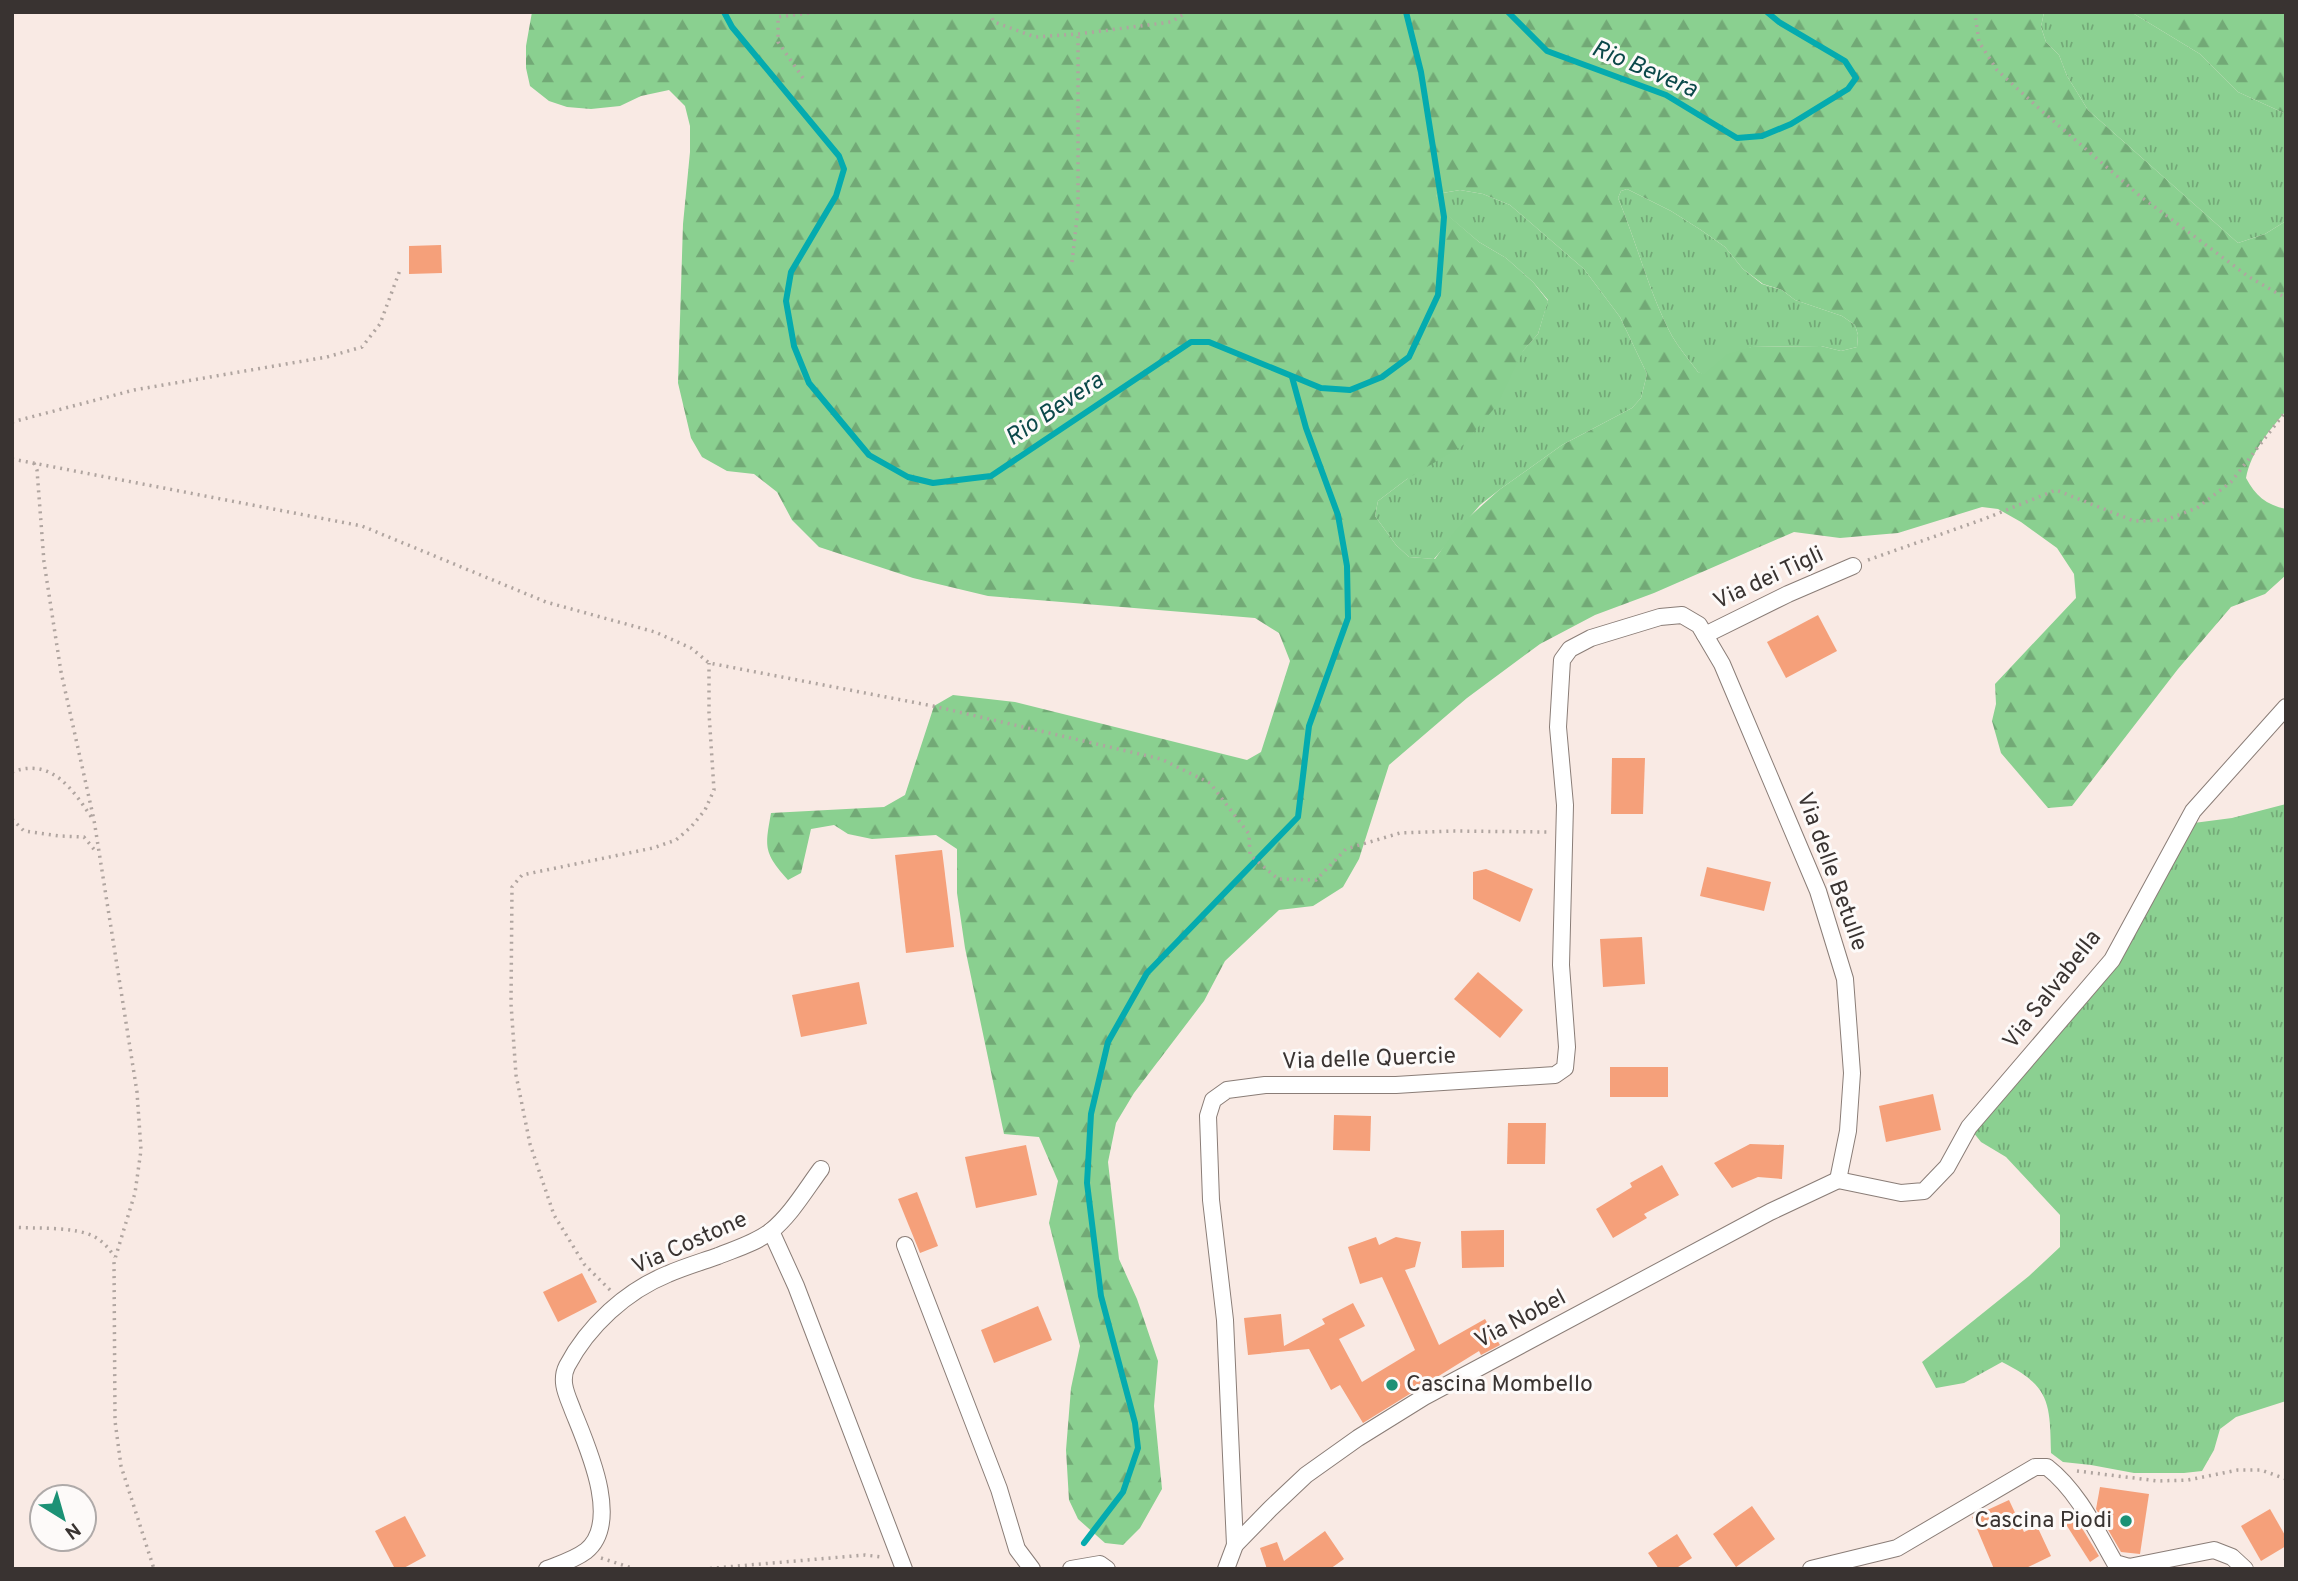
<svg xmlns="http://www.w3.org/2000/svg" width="2298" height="1581" font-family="Overpass,sans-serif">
<defs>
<pattern id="grass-tufts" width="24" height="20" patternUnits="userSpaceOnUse" patternTransform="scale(1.75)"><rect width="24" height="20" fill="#8bd091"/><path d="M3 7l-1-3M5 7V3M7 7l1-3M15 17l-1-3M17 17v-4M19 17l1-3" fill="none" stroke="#73a977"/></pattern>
<pattern id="forest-firs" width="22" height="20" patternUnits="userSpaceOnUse" patternTransform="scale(1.75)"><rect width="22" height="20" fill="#8ad090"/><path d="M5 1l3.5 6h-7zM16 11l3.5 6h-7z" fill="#72a976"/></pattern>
</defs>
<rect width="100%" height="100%" fill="#f9eae4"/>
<!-- grass -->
<g fill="url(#grass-tufts)">
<path d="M2044 12H2131L2200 54 2238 92 2286 114V221L2265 234 2238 243 2088 110 2067 76 2059 55 2046 42 2041 27Z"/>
<path d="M1627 189 1671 211 1701 230 1725 247 1743 269 1762 284 1782 290 1795 300 1842 316 1855 325 1858 335 1857 347 1841 351 1821 346 1751 347 1704 375 1698 372C1689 360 1679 348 1672 336 1649 293 1637 243 1618 198L1621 191Z"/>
<path d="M1460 190 1483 194 1510 205 1584 269 1620 317 1647 374 1641 398 1632 408 1562 445 1499 490 1480 505 1434 559 1409 557 1396 545 1375 516 1378 501 1407 479 1538 334 1548 300 1533 282 1506 258 1479 242 1434 204 1437 194Z"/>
<path d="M2286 804V1401L2236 1417 2220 1429 2214 1450 2202 1471 2184 1473H2134L2091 1465 2063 1462 2051 1453C2050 1402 2050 1386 2002 1362L1964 1383 1936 1388 1922 1362 2029 1276 2060 1247V1215L2006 1157 1981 1142 1969 1127 2112 960 2186 824 2232 818Z"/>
</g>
<!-- forest -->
<g fill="url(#forest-firs)" fill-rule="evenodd">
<path d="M532 12H2044L2041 27 2046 42 2059 55 2067 76 2088 110 2238 243 2265 234 2286 221V411C2268 432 2251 452 2246 478 2255 495 2266 505 2286 509V575L2265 594 2231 607 2178 669 2072 806 2048 808 2001 753 1992 721 1996 704 1995 684 2076 598 2074 574 2057 548 2021 522 1998 509 1982 507 1898 533 1840 538 1794 532 1654 593 1595 615 1540 644 1467 698 1389 765 1359 859 1343 887 1313 906 1279 910 1225 961 1204 1001 1134 1093 1116 1123 1108 1162 1119 1259 1137 1299 1158 1361 1154 1406 1162 1489 1140 1528 1123 1545 1105 1543 1078 1519 1069 1500 1066 1450 1071 1388 1080 1346 1049 1223 1058 1181 1039 1137 1004 1134 965 948 957 893V849L936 835 872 839 848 834 834 825 811 829 801 873 788 880C763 852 765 847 771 813L884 807 905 795 934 706 953 695 1015 702 1247 760 1261 752 1290 661 1279 633 1255 618 988 596 913 578 819 547 792 520 777 492 754 474 727 471 702 457 691 438 678 383 683 224 690 152V126L685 106 669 90 641 96 620 106 591 109 567 107 549 101 530 86 526 68V46ZM1627 189 1671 211 1701 230 1725 247 1743 269 1763 284 1782 290 1795 300 1842 316 1855 325 1858 335 1857 347 1841 351 1821 346 1751 347 1727 354 1704 374 1698 372C1689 360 1679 348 1672 336 1649 293 1637 243 1618 198L1621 191ZM1460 190 1483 194 1510 205 1584 269 1620 317 1647 374 1641 398 1632 408 1562 445 1499 490 1456 529 1435 559 1409 557 1396 545 1375 516 1378 501 1407 479 1462 446 1498 404 1523 351 1538 334 1548 301 1533 282 1506 258 1479 242 1435 204 1437 194Z"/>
<path d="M2131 12H2286V114L2238 92 2200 54Z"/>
</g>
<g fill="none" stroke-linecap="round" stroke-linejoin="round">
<!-- stream -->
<g stroke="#04abaf" stroke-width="6">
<path d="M724 12 732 27 839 156 844 169 836 196 791 272 786 301 794 346 809 383 869 455 908 477 933 483 991 476 1191 342H1209L1321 388 1350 390 1382 377 1409 357 1438 295 1444 217 1421 72 1406 12"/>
<path d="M1508 12 1547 51 1666 95 1737 138 1762 136 1791 124 1848 89 1856 78 1845 61 1779 22 1767 12"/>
<path d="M1084 1543 1123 1492 1138 1448 1135 1423 1101 1296 1087 1183 1091 1114 1108 1042 1147 973 1298 817 1309 726 1348 618 1347 566 1338 515 1306 428 1292 377"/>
</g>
</g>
<!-- building -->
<g fill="#f5a07a">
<path d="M441 245 442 273 409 274V246Z"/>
<path d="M1818 615 1837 651 1786 678 1767 642Z"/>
<path d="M1612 758H1645L1643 814H1611Z"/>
<path d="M942 850 954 947 906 953 895 855Z"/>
<path d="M1707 867 1771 882 1764 911 1700 896Z"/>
<path d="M1486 869 1533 889 1520 922 1473 899V872Z"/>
<path d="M1642 937 1645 984 1603 987 1600 939Z"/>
<path d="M1478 972 1523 1010 1500 1038 1454 999Z"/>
<path d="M859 982 867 1024 801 1037 792 995Z"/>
<rect x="1610" y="1067" width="58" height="30"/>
<path d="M1933 1094 1941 1130 1886 1142 1879 1106Z"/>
<path d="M1334 1115 1371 1116 1370 1151 1333 1150Z"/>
<path d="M1508 1123H1546L1545 1164H1507Z"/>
<path d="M1750 1144 1784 1145 1782 1179 1758 1177 1732 1188 1714 1163Z"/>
<path d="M1026 1145 1037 1195 976 1208 965 1157Z"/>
<path d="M1662 1165 1679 1195 1644 1214 1647 1218 1613 1238 1596 1209 1632 1187 1630 1183Z"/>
<path d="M917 1192 938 1246 920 1253 898 1199Z"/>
<path d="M1504 1230V1267L1462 1268 1461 1231Z"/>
<path d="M1376 1237 1379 1245 1396 1237 1421 1242 1415 1267 1405 1270 1439 1345 1485 1319 1500 1345 1481 1355 1479 1351 1363 1423 1340 1385 1331 1390 1309 1349 1248 1355 1244 1318 1281 1314 1284 1346 1325 1324 1322 1319 1353 1303 1365 1326 1339 1339 1362 1382 1415 1350 1382 1277 1360 1284 1348 1247Z"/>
<path d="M582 1273 597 1302 558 1322 543 1292Z"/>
<path d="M1038 1306 1052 1340 994 1363 981 1330Z"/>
<path d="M2100 1487 2149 1494 2140 1554 2121 1552 2096 1509Z"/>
<path d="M2009 1500 2024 1532 2037 1526 2051 1556 2024 1569H1994L1972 1517Z"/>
<path d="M1752 1506 1775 1539 1736 1567 1713 1534Z"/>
<path d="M2270 1509 2286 1537V1546L2261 1561 2241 1526Z"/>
<path d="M2071 1510 2099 1556 2090 1562 2060 1515Z"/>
<path d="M405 1516 426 1556 402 1569H395L375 1531Z"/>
<path d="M1325 1531 1344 1559 1330 1569H1267L1260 1548 1277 1542 1284 1561Z"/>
<path d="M1677 1534 1692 1558 1675 1569H1659L1648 1553Z"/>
</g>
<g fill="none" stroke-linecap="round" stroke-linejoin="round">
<defs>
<g id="street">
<path d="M1705 635 1788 594 1853 566"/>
<path d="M1838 1180 1901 1193 1924 1191 1947 1167 1969 1127 2112 960 2193 811 2286 707"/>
<path d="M771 1231 796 1286 904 1569"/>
<path d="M905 1245 999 1489 1017 1549 1032 1569"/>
<path d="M1235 1545 1225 1320 1211 1200 1208 1116 1213 1100 1227 1090 1265 1085H1396L1555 1075 1565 1068 1567 1047 1561 965 1565 805 1558 727 1562 660 1570 649 1591 638 1660 617 1682 615 1699 625 1722 664 1818 891 1845 979 1852 1073 1848 1131 1838 1180"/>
<path d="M547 1569C560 1564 574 1560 586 1551 622 1522 587 1446 573 1411 568 1397 559 1382 567 1366 588 1326 626 1291 668 1274 684 1267 701 1262 718 1256 735 1249 756 1243 771 1231 791 1215 806 1189 821 1169"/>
<path d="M1071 1569 1100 1564 1107 1569"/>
<path d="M1226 1569 1235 1545 1270 1509 1306 1475 1358 1438 1424 1397 1770 1212 1838 1180"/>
<path d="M1811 1569 1897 1548 2035 1467H2047C2078 1491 2096 1530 2115 1563L2129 1567 2214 1550 2232 1557 2245 1569"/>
</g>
</defs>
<!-- street casing -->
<use href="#street" stroke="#8a7d77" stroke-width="18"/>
<!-- path -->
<g stroke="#b0a5a0" stroke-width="3.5" stroke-dasharray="2 5" stroke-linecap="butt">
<path d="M989 12 994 22 1035 37 1078 34 1171 22 1187 12"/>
<path d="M1977 12 1975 14 1979 42 1997 70 2043 112 2140 196 2249 277 2286 298"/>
<path d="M803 78 778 42V17L818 12"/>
<path d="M1072 262 1078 209V34"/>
<path d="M12 422 134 390 327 357 362 347 380 324 400 270"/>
<path d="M12 459 362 526 546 602 655 632 691 648 709 663 933 706 1161 759 1210 783 1249 834 1250 855 1278 879 1316 880 1346 849 1400 833 1452 831 1548 832"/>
<path d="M34 463 37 470 44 562 61 672 94 820 137 1092 141 1150 135 1193 114 1262 115 1421 121 1466 154 1569"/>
<path d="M1868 560 1984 519 2056 490 2134 521 2165 520 2197 508 2231 482 2286 411"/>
<path d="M12 772C52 757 73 790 92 818"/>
<path d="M12 819 24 831 60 836 84 837 97 853"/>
<path d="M12 1227C35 1229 75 1226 95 1237 104 1242 109 1249 115 1257"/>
<path d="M610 1290 584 1264 554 1215 530 1144 516 1075 511 1004 512 887 522 875 653 848 676 840 691 827 705 810 714 790 709 713V663"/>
<path d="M2077 1471 2158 1481 2188 1480 2238 1470H2261L2286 1479"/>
<path d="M601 1558 635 1569"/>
<path d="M703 1569 865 1555 882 1557"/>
</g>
<!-- street -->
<use href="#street" stroke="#fff" stroke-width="16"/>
</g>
<!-- markers -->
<g fill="#1c9175" stroke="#fdfaf9" stroke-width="2.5">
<circle cx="1392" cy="1385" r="7"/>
<circle cx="2126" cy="1521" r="7"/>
</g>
<g text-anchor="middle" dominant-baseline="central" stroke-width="6" stroke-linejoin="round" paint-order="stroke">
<!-- street labels -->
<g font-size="23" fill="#393331" stroke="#fdfaf9">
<text transform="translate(1769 579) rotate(-25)">Via dei Tigli</text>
<text transform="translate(1831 872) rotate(70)">Via delle Betulle</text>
<text transform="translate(2053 990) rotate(-52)">Via Salvabella</text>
<text transform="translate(1369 1060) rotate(-2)">Via delle Quercie</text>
<text transform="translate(690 1244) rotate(-24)">Via Costone</text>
<text transform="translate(1521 1320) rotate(-28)">Via Nobel</text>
</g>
<!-- poi labels -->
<g font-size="23" fill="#393331" stroke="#fdfaf9" text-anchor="start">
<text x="1406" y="1385">Cascina Mombello</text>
<text x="2112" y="1521" text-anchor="end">Cascina Piodi</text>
</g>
<!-- water labels -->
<g font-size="24" font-style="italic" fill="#0c494a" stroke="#fdfaf9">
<text transform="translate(1644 70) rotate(23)">Rio Bevera</text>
<text transform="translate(1055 410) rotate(-34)">Rio Bevera</text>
</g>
</g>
<!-- border -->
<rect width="2298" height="1581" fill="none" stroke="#393331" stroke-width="28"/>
<!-- north arrow -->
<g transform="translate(63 1518) rotate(143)"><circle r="33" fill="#fdfaf9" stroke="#afaaa9" stroke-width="2"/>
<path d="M0-5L12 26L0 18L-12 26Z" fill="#1c9175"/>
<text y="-10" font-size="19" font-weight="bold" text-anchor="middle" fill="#393331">N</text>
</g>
</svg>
